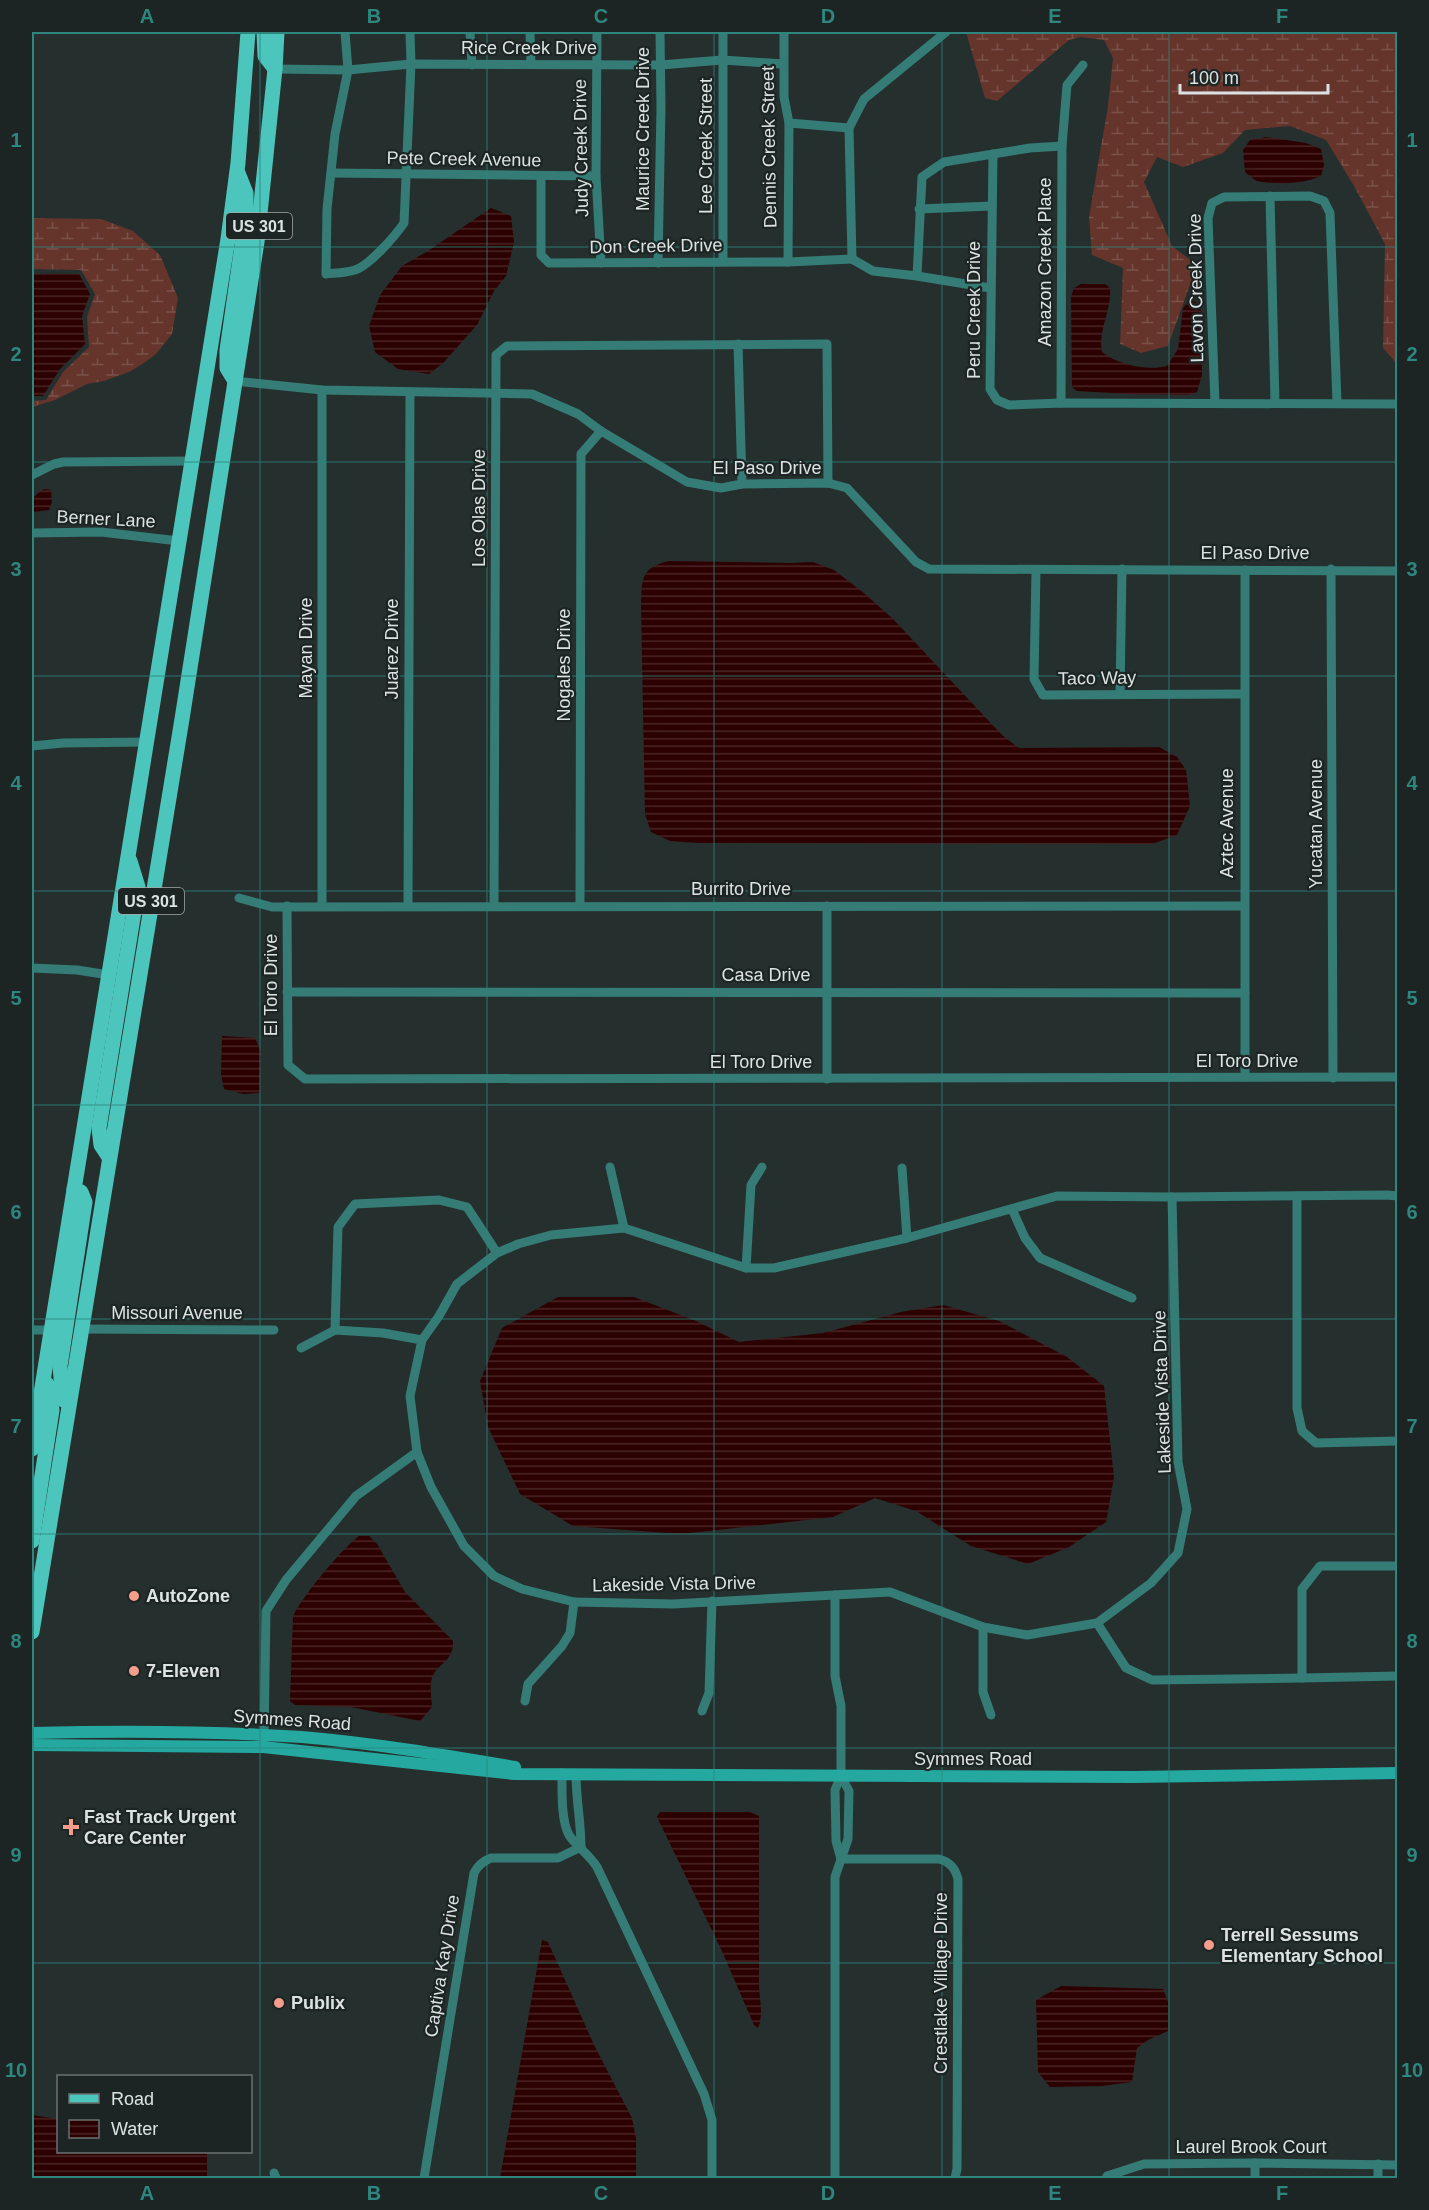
<svg xmlns="http://www.w3.org/2000/svg" width="1429" height="2210" font-family="Arial,sans-serif">
<defs>
<pattern id="wetland-marsh" width="20" height="14" patternUnits="userSpaceOnUse" patternTransform="scale(1.5)"><rect width="20" height="14" fill="#65342b"/><path d="M1 5h8M5 5V1M11 12h8M15 12V8" fill="none" stroke="#7a5149"/></pattern>
<pattern id="water-rules" width="6" height="5" patternUnits="userSpaceOnUse" patternTransform="scale(1.5)"><rect width="6" height="5" fill="#2c0000"/><path d="M0 2.5h6" fill="none" stroke="#4a2525"/></pattern>
</defs>
<rect width="100%" height="100%" fill="#252f2e"/>
<!-- wetland -->
<g fill="url(#wetland-marsh)">
<path d="M966 32H1397V364L1383 348 1385 244 1354 186 1326 140 1290 126 1245 130 1223 153 1183 167 1157 157 1144 182 1172 246 1197 265 1168 346 1141 353 1120 344 1123 268 1092 255 1089 217 1108 106 1113 58 1104 40 1081 37 1069 40 997 101 985 98Z"/>
<path d="M32 218 101 219 133 231 160 255 178 298 172 334 156 354 144 363 129 372 104 381 87 384 55 400 32 407V401L46 400 63 372 89 347 87 317 95 294 81 270 32 269Z"/>
</g>
<!-- water -->
<g fill="url(#water-rules)">
<path d="M1266 137 1306 143 1321 149 1324 165 1321 176C1304 184 1276 185 1257 181 1253 179 1249 175 1245 172L1243 150 1250 140Z"/>
<path d="M491 208 511 216 514 242 506 276 494 291 477 325 443 363 429 374 398 369 375 352 369 326 380 295 402 266 428 251Z"/>
<path d="M32 274H79L90 294 82 316 85 344 60 369 43 396H32Z"/>
<path d="M1081 284H1105L1110 288C1112 309 1098 330 1102 352 1118 365 1148 371 1167 366L1178 349 1183 309 1186 303 1194 301 1199 304 1201 311 1202 375 1197 392 1189 395 1128 394 1077 391 1072 387 1071 297 1074 288Z"/>
<path d="M44 489 51 490 52 502 49 510 32 512C31 499 33 496 44 489Z"/>
<path d="M669 561 791 563 813 562 834 570 865 594 893 619 1002 735 1019 748 1159 747 1177 757 1186 770 1190 806 1177 835 1152 844 696 843 670 841 651 832 645 814 641 604C642 578 641 568 669 561Z"/>
<path d="M222 1036 255 1038 261 1052 260 1093 243 1094 224 1089 221 1075Z"/>
<path d="M558 1297H634L696 1321 739 1342 823 1333 901 1312 943 1305 999 1321 1067 1357 1104 1386 1114 1477 1106 1522 1069 1547 1028 1564 971 1546 916 1511 875 1498 833 1517 681 1534 573 1526 520 1494 488 1427 480 1381 502 1328Z"/>
<path d="M359 1536H369L377 1544 405 1592 453 1641C454 1662 437 1663 432 1678 429 1685 432 1699 432 1707L420 1721 351 1707 295 1705 290 1701 293 1616C305 1593 340 1551 359 1536Z"/>
<path d="M660 1812H750L759 1816V1984C759 1998 764 2015 758 2028L754 2025 721 1949 657 1817Z"/>
<path d="M542 1940 548 1942 595 2047 632 2118 636 2139V2178H500Z"/>
<path d="M1061 1986 1163 1989 1168 2002V2031L1148 2040 1137 2048 1132 2082 1102 2086 1050 2087 1038 2072 1036 2000Z"/>
<path d="M32 2115 58 2119V2152H207V2178H32Z"/>
</g>
<g fill="none" stroke-linecap="round" stroke-linejoin="round">
<!-- street -->
<g stroke="#357b76" stroke-width="9">
<path d="M345 32 348 70 335 134 327 209 326 274C335 273 346 273 355 270 370 265 395 236 404 223L411 64 410 32"/>
<path d="M470 32 472 65"/>
<path d="M530 32 531 64"/>
<path d="M597 32 596 176 601 263"/>
<path d="M784 32V97L789 123 788 262"/>
<path d="M275 69 348 70 411 64 661 65 722 60 783 64"/>
<path d="M789 123 849 128"/>
<path d="M993 154 990 389 997 400 1009 405 1061 403 1398 404"/>
<path d="M332 173 596 176"/>
<path d="M541 177V255L549 263 788 262 852 259"/>
<path d="M1270 196 1275 403"/>
<path d="M919 209 992 206"/>
<path d="M852 259 849 128 864 99 946 32"/>
<path d="M852 259 873 271 917 276 990 288"/>
<path d="M723 261V32"/>
<path d="M658 263 661 107 660 32"/>
<path d="M917 276 922 177 944 162 1030 148 1062 146"/>
<path d="M738 344 742 484"/>
<path d="M235 381 322 390 532 394 578 414 601 431 687 482 721 488 742 484 828 483 847 488 916 562 929 569 1398 571"/>
<path d="M322 390V906"/>
<path d="M1061 403 1062 146 1067 85 1083 65"/>
<path d="M1215 403 1208 218 1212 203 1224 197 1310 196 1324 201 1330 213 1337 403"/>
<path d="M32 475 54 464 63 462 192 461"/>
<path d="M32 533 101 532 179 541"/>
<path d="M1331 569 1333 1078"/>
<path d="M1036 570 1034 679 1043 695 1243 694"/>
<path d="M1245 570V1077"/>
<path d="M1120 694 1122 569"/>
<path d="M32 746 63 743 147 742"/>
<path d="M239 898 272 907 1244 906"/>
<path d="M287 906 288 1065 305 1079 1398 1077"/>
<path d="M408 906 410 393"/>
<path d="M494 906 496 355 507 346 827 344 828 483"/>
<path d="M580 906 581 454 601 431"/>
<path d="M827 906V1079"/>
<path d="M32 968 77 970 109 975"/>
<path d="M287 992 1245 993"/>
<path d="M610 1167 624 1228"/>
<path d="M902 1168 907 1238"/>
<path d="M1057 1196 1172 1197 1178 1462 1187 1509 1178 1553 1151 1583 1097 1623 1027 1635 983 1627 890 1592 673 1604 574 1602 522 1589 494 1576 464 1546 431 1487 417 1452 410 1396 422 1340 439 1316 457 1284 497 1253 518 1244 551 1235 624 1228 746 1268H774L907 1238Z"/>
<path d="M1297 1196V1408L1302 1431 1316 1443 1398 1441"/>
<path d="M1172 1197 1387 1195 1398 1196"/>
<path d="M1012 1209 1025 1238 1040 1258 1132 1298"/>
<path d="M746 1268 751 1185 762 1167"/>
<path d="M81 1329 274 1330"/>
<path d="M32 1330H51"/>
<path d="M335 1330 338 1227 355 1204 439 1200 467 1207 497 1253"/>
<path d="M301 1348 335 1330 383 1333 422 1340"/>
<path d="M1398 1566H1320L1302 1589V1678L1398 1676"/>
<path d="M835 1595V1676L841 1706V1776L835 1790 836 1841 841 1859"/>
<path d="M1097 1623 1126 1668 1152 1680 1302 1678"/>
<path d="M983 1627V1692L991 1715"/>
<path d="M525 1701 528 1684 562 1646 570 1633 574 1602"/>
<path d="M702 1711 709 1693 712 1601"/>
<path d="M264 1741 266 1611 286 1580 356 1496 417 1452"/>
<path d="M562 1773C562 1790 561 1821 569 1835 576 1846 589 1854 597 1867L704 2094 712 2120V2178"/>
<path d="M576 1774C576 1799 581 1823 581 1847"/>
<path d="M841 1859H939C950 1862 955 1868 958 1879L957 2169 955 2178"/>
<path d="M274 2173 276 2178"/>
<path d="M1107 2176 1144 2164 1255 2163 1398 2165"/>
<path d="M424 2178 474 1873C478 1865 483 1861 491 1858H558L581 1847"/>
<path d="M835 2178V1877L848 1839 849 1791 841 1776"/>
<path d="M1255 2178V2163"/>
<path d="M1378 2178V2164"/>
</g>
<!-- secondary -->
<g stroke="#24a89f" stroke-width="12">
<path d="M32 1733C121 1731 212 1731 302 1737 373 1743 444 1755 515 1767"/>
<path d="M32 1745 263 1747 514 1774 1133 1777 1398 1773"/>
</g>
<!-- primary -->
<g stroke="#4cc5bc" stroke-width="15">
<path d="M264 32 265 56 275 69"/>
<path d="M235 381 227 368V350L246 218V193L238 173"/>
<path d="M109 1157 101 1145 99 1128 138 887 130 861"/>
<path d="M63 1400 60 1366 85 1202 81 1192 74 1189"/>
<path d="M32 1449 228 239 238 163 248 32"/>
<path d="M32 1541 52 1410 47 1384"/>
<path d="M32 1632 182 719 257 242 275 69 277 32"/>
</g>
</g>
<!-- grid -->
<path fill="none" stroke="#2e867f" stroke-width="1.5" stroke-opacity="0.55" d="M260 32V2178M487 32V2178M714 32V2178M942 32V2178M1169 32V2178M32 247H1398M32 462H1398M32 676H1398M32 891H1398M32 1105H1398M32 1319H1398M32 1534H1398M32 1748H1398M32 1963H1398"/>
<!-- markers -->
<g fill="#f49d8d" stroke="#1c2524" stroke-width="2">
<circle cx="134" cy="1596" r="6"/>
<circle cx="134" cy="1671" r="6"/>
<path d="M68 1818h6v6h6v6h-6v6h-6v-6h-6v-6h6z"/>
<circle cx="1209" cy="1945" r="6"/>
<circle cx="279" cy="2003" r="6"/>
</g>
<g text-anchor="middle" dominant-baseline="central" stroke-width="4.5" stroke-linejoin="round" paint-order="stroke">
<!-- shield labels -->
<g fill="#1c2524" stroke="#a2a9a8" stroke-width="1.5">
<rect x="226" y="213" width="66" height="26" rx="4.5"/>
<rect x="118" y="888" width="66" height="26" rx="4.5"/>
</g>
<g font-size="16" font-weight="bold" fill="#dce2e1">
<text x="259" y="226">US 301</text>
<text x="151" y="901">US 301</text>
</g>
<!-- street labels -->
<g font-size="18" fill="#dce2e1" stroke="#1c2524">
<text x="529" y="48">Rice Creek Drive</text>
<text transform="translate(643 129) rotate(-90)">Maurice Creek Drive</text>
<text transform="translate(706 146) rotate(-90)">Lee Creek Street</text>
<text transform="translate(769 147) rotate(-91)">Dennis Creek Street</text>
<text transform="translate(581 148) rotate(-91)">Judy Creek Drive</text>
<text transform="translate(464 159) rotate(1)">Pete Creek Avenue</text>
<text transform="translate(656 246) rotate(-1)">Don Creek Drive</text>
<text transform="translate(1045 262) rotate(-90)">Amazon Creek Place</text>
<text transform="translate(1196 288) rotate(-91)">Lavon Creek Drive</text>
<text transform="translate(974 310) rotate(-90)">Peru Creek Drive</text>
<text x="767" y="468">El Paso Drive</text>
<text transform="translate(479 508) rotate(-90)">Los Olas Drive</text>
<text transform="translate(106 519) rotate(3)">Berner Lane</text>
<text x="1255" y="553">El Paso Drive</text>
<text transform="translate(306 648) rotate(-90)">Mayan Drive</text>
<text transform="translate(392 649) rotate(-90)">Juarez Drive</text>
<text transform="translate(564 665) rotate(-90)">Nogales Drive</text>
<text transform="translate(1097 678) rotate(-1)">Taco Way</text>
<text transform="translate(1227 823) rotate(-90)">Aztec Avenue</text>
<text transform="translate(1316 824) rotate(-90)">Yucatan Avenue</text>
<text x="741" y="889">Burrito Drive</text>
<text x="766" y="975">Casa Drive</text>
<text transform="translate(271 985) rotate(-90)">El Toro Drive</text>
<text x="1247" y="1061">El Toro Drive</text>
<text x="761" y="1062">El Toro Drive</text>
<text x="177" y="1313">Missouri Avenue</text>
<text transform="translate(1162 1392) rotate(-92)">Lakeside Vista Drive</text>
<text transform="translate(674 1584) rotate(-1)">Lakeside Vista Drive</text>
<text transform="translate(292 1720) rotate(4)">Symmes Road</text>
<text x="973" y="1759">Symmes Road</text>
<text transform="translate(442 1966) rotate(-81)">Captiva Kay Drive</text>
<text transform="translate(941 1983) rotate(-90)">Crestlake Village Drive</text>
<text x="1251" y="2147">Laurel Brook Court</text>
</g>
<!-- poi labels -->
<g font-size="18" font-weight="bold" fill="#dce2e1" stroke="#1c2524" text-anchor="start">
<text x="146" y="1596">AutoZone</text>
<text x="146" y="1671">7-Eleven</text>
<text x="84" y="1817">Fast Track Urgent<tspan x="84" dy="21">Care Center</tspan></text>
<text x="1221" y="1935">Terrell Sessums<tspan x="1221" dy="21">Elementary School</tspan></text>
<text x="291" y="2003">Publix</text>
</g>
</g>
<!-- border -->
<rect width="1429" height="2210" fill="none" stroke="#1c2524" stroke-width="66"/>
<!-- legend -->
<rect x="57" y="2075" width="195" height="78" fill="#1c2524" stroke="#697170" stroke-width="1.5"/>
<rect x="69" y="2094" width="30" height="9" fill="#4cc5bc" stroke="#697170" stroke-width="1.5"/>
<text x="111" y="2105" font-size="18" fill="#dce2e1">Road</text>
<rect x="69" y="2120" width="30" height="18" fill="url(#water-rules)" stroke="#697170" stroke-width="1.5"/>
<text x="111" y="2135" font-size="18" fill="#dce2e1">Water</text>
<!-- scale -->
<path d="M1180 84v9h148v-9" fill="none" stroke="#dce2e1" stroke-width="3"/>
<text x="1189" y="84" font-size="18" fill="#dce2e1" stroke="#1c2524" stroke-width="4.5" paint-order="stroke">100 m</text>
<rect x="33" y="33" width="1363" height="2144" fill="none" stroke="#2e867f" stroke-width="2"/>
<g font-size="20" text-anchor="middle" font-weight="bold" fill="#2e867f">
<text x="147" y="23">A</text>
<text x="374" y="23">B</text>
<text x="601" y="23">C</text>
<text x="828" y="23">D</text>
<text x="1055" y="23">E</text>
<text x="1282" y="23">F</text>
<text x="16" y="147">1</text>
<text x="1412" y="147">1</text>
<text x="16" y="361">2</text>
<text x="1412" y="361">2</text>
<text x="16" y="576">3</text>
<text x="1412" y="576">3</text>
<text x="16" y="790">4</text>
<text x="1412" y="790">4</text>
<text x="16" y="1005">5</text>
<text x="1412" y="1005">5</text>
<text x="16" y="1219">6</text>
<text x="1412" y="1219">6</text>
<text x="16" y="1433">7</text>
<text x="1412" y="1433">7</text>
<text x="16" y="1648">8</text>
<text x="1412" y="1648">8</text>
<text x="16" y="1862">9</text>
<text x="1412" y="1862">9</text>
<text x="16" y="2077">10</text>
<text x="1412" y="2077">10</text>
<text x="147" y="2200">A</text>
<text x="374" y="2200">B</text>
<text x="601" y="2200">C</text>
<text x="828" y="2200">D</text>
<text x="1055" y="2200">E</text>
<text x="1282" y="2200">F</text>
</g>
</svg>
